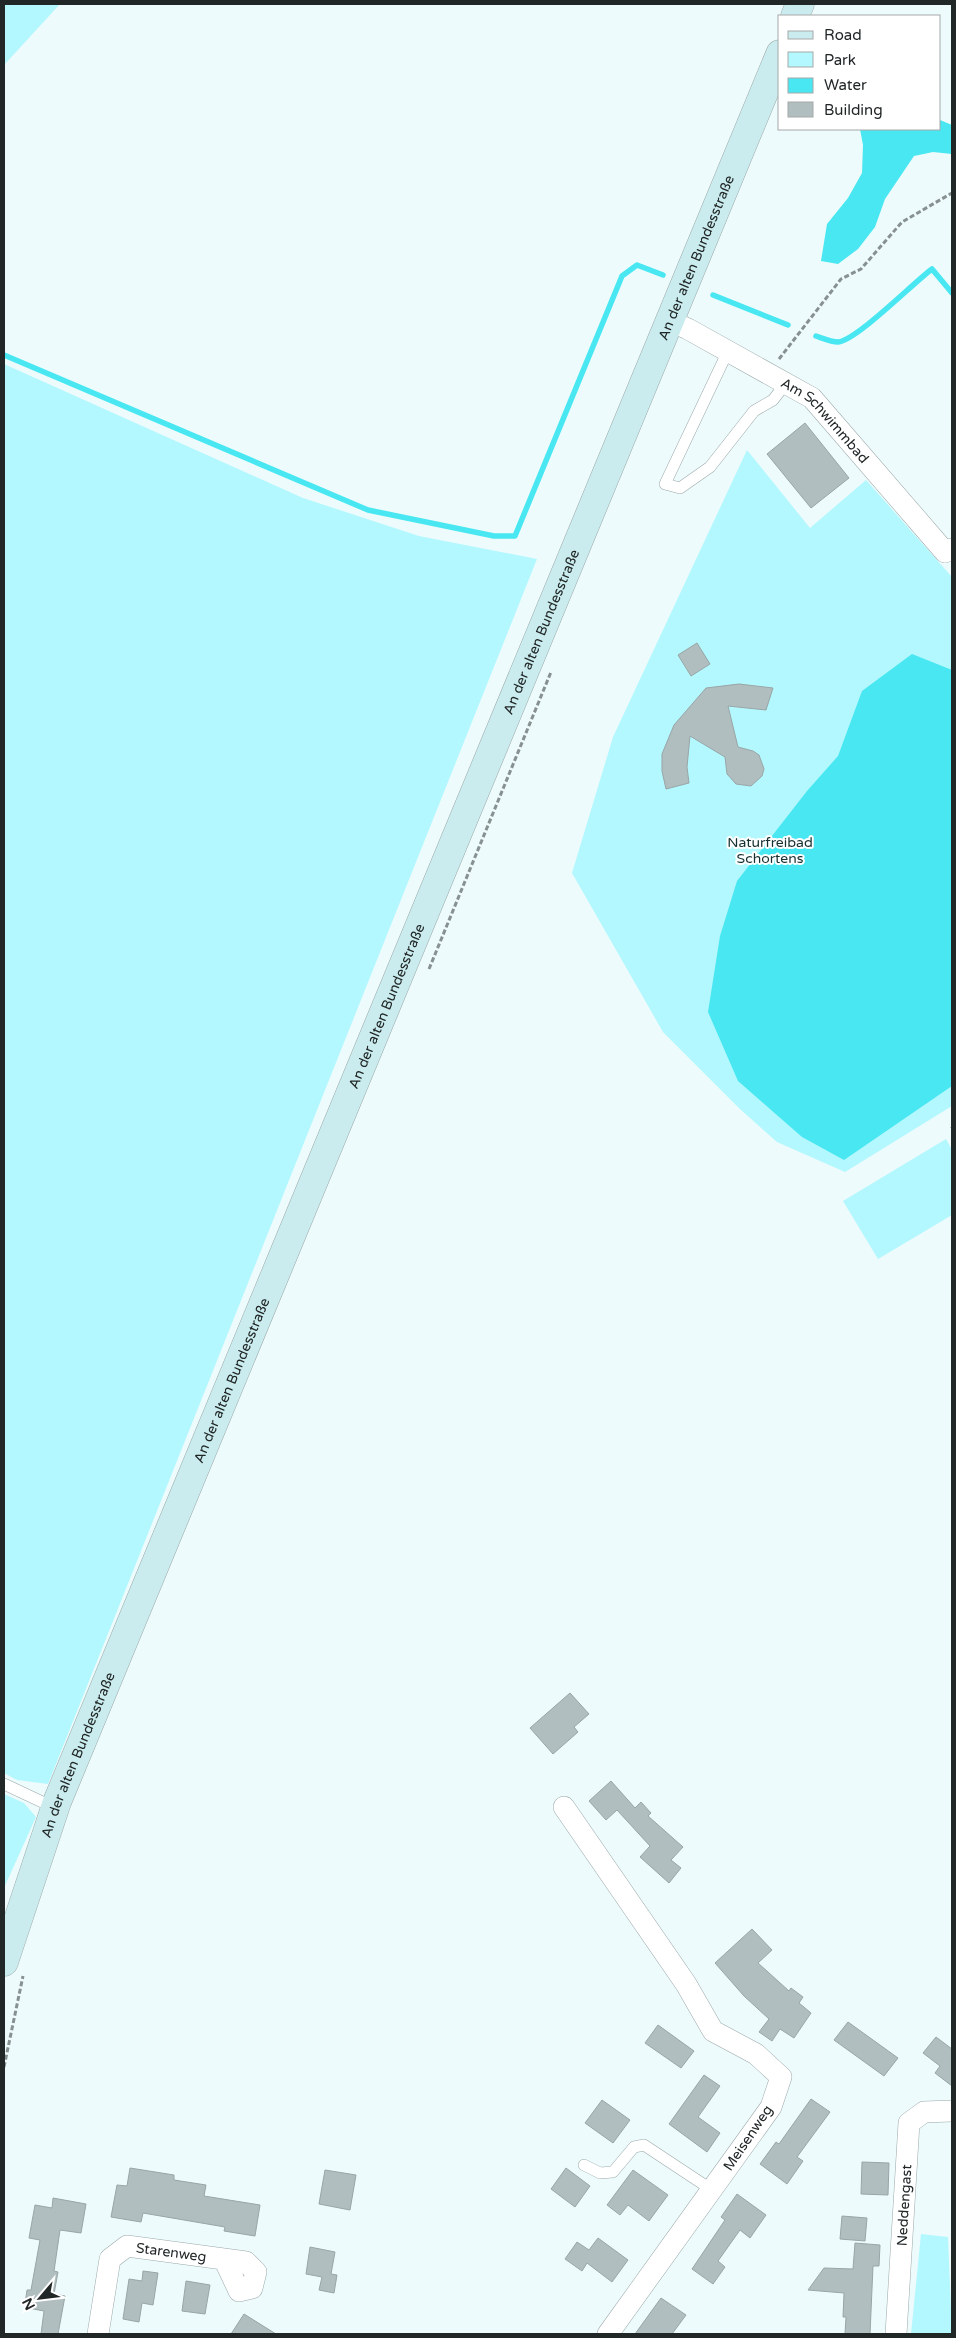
<svg xmlns="http://www.w3.org/2000/svg" width="956" height="2338" font-family="'Varela Round',sans-serif">
<rect width="100%" height="100%" fill="#edfbfc"/>
<!-- green -->
<g fill="#b3f8fe">
<path d="M4 4H60L4 65Z"/>
<path d="M4 364 303 498 419 536 537 559 48 1784 17 1780 4 1773Z"/>
<path d="M747 450 810 528 866 480 952 577V1106L845 1172 777 1142 741 1110 663 1032 572 873 613 737Z"/>
<path d="M946 1139 952 1150V1215L878 1259 843 1201Z"/>
<path d="M4 1794 24 1803 36 1817 4 1888Z"/>
<path d="M921 2234 948 2237 952 2334H911Z"/>
</g>
<!-- water -->
<g fill="#48e7f2">
<path d="M940 120 952 125V154L933 152 914 156 885 199 875 227 858 249 838 264 821 261 827 224 848 198 862 173 863 145 860 129H940Z"/>
<path d="M912 654 952 670V1086L844 1160 802 1137 738 1081 708 1012 720 936 737 881 807 791 838 756 862 691Z"/>
</g>
<g fill="none" stroke-linecap="round" stroke-linejoin="round">
<!-- stream -->
<g stroke="#48e7f2" stroke-width="5.5">
<path d="M713 295 788 325"/>
<path d="M816 336C822 338 832 342 838 342 857 340 913 283 932 269L952 293"/>
<path d="M4 355 368 510 494 536H515L622 276 637 265 663 275"/>
</g>
</g>
<!-- building -->
<g fill="#b1bebf" stroke="#99a5a6">
<path d="M805 423 849 478 811 508 767 454Z"/>
<path d="M697 643 710 664 691 676 678 655Z"/>
<path d="M739 684 773 688 766 710 728 706 738 747 753 751 759 755 764 769 762 776 751 786 736 784 727 774 725 757 690 736 687 767 689 783 666 789 662 771V754L674 725 706 688Z"/>
<path d="M570 1693 589 1714 574 1727 578 1732 553 1754 530 1728Z"/>
<path d="M611 1781 635 1808 641 1802 651 1813 648 1816 683 1847 671 1860 681 1868 669 1883 640 1857 650 1846 617 1810 606 1820 589 1801Z"/>
<path d="M752 1929 772 1950 758 1963 789 1991 791 1988 803 1997 799 2003 811 2013 794 2038 780 2029 772 2041 759 2032 769 2019 744 1996 715 1963Z"/>
<path d="M848 2022 898 2058 884 2076 834 2040Z"/>
<path d="M658 2025 694 2051 681 2068 645 2043Z"/>
<path d="M936 2037 952 2049V2086L935 2073 940 2066 923 2053Z"/>
<path d="M704 2075 720 2086 698 2117 720 2133 707 2152 669 2124Z"/>
<path d="M811 2099 830 2112 797 2157 803 2161 787 2184 760 2164 776 2142 779 2144Z"/>
<path d="M602 2100 630 2120 613 2143 585 2123Z"/>
<path d="M862 2162 889 2163 888 2195 861 2194Z"/>
<path d="M130 2168 174 2175V2180L206 2185 204 2196 260 2205 255 2236 224 2231 225 2227 143 2213 141 2222 111 2217 117 2185 127 2186Z"/>
<path d="M566 2168 590 2186 575 2207 551 2189Z"/>
<path d="M325 2170 356 2175 350 2210 319 2204Z"/>
<path d="M633 2170 668 2195 649 2221 628 2205 620 2215 607 2205Z"/>
<path d="M737 2194 766 2215 750 2238 740 2230 718 2261 725 2267 713 2284 692 2269 725 2220 721 2217Z"/>
<path d="M53 2198 86 2204 81 2233 60 2230 54 2271 58 2272 54 2294 65 2296 58 2334H41L44 2311 28 2308V2305L25 2304 27 2290H31L40 2240 29 2238 35 2205 52 2208Z"/>
<path d="M842 2216 867 2218 865 2241 840 2239Z"/>
<path d="M598 2238 628 2260 612 2282 587 2263 582 2271 565 2259 577 2242 589 2250Z"/>
<path d="M855 2243 880 2245 879 2266H873L870 2334H845L846 2317H843L844 2293 808 2290 824 2268 853 2269Z"/>
<path d="M310 2247 335 2252 331 2274 337 2275 334 2293 319 2290 322 2277 306 2274Z"/>
<path d="M143 2271 158 2273 153 2305 142 2303 139 2322 123 2319 129 2279 142 2281Z"/>
<path d="M186 2281 210 2285 205 2314 182 2311Z"/>
<path d="M661 2298 686 2315 672 2334H635Z"/>
<path d="M244 2314 276 2334H231Z"/>
</g>
<g fill="none" stroke-linecap="round" stroke-linejoin="round">
<defs>
<g id="lane">
<path d="M728 351 665 484 680 488 710 467 754 411 773 400 786 383"/>
<path d="M4 1784 55 1808"/>
<path d="M584 2165 600 2173 613 2172 634 2147 644 2145 712 2190"/>
</g>
<g id="street">
<path id="s1" d="M670 321 688 329 812 398 945 552 952 549"/>
<path d="M564 1807 686 1984 713 2031 756 2054 781 2077 771 2107 608 2334"/>
<path id="s2" d="M98 2334 110 2259 127 2246 246 2262 256 2272 252 2288 239 2291 224 2259"/>
<path id="s3" d="M896 2334 909 2123 924 2112 952 2111"/>
</g>
<g id="secondary">
<path d="M795 16 800 4"/>
<path id="s4" d="M4 1962 57 1802 780 54"/>
</g>
</defs>
<!-- lane casing -->
<use href="#lane" stroke="#9ca8a9" stroke-width="12"/>
<!-- street casing -->
<use href="#street" stroke="#9ca8a9" stroke-width="22"/>
<!-- secondary casing -->
<use href="#secondary" stroke="#9ca8a9" stroke-width="29"/>
<!-- path -->
<g stroke="#889192" stroke-width="3" stroke-dasharray="5 2.5" stroke-linecap="butt">
<path d="M779 359 841 279 861 269 902 222 952 193"/>
<path d="M429 969 551 672"/>
<path d="M952 1127V1128"/>
<path d="M4 2067 23 1976"/>
</g>
<!-- lane -->
<use href="#lane" stroke="#fff" stroke-width="11"/>
<!-- street -->
<use href="#street" stroke="#fff" stroke-width="21"/>
<!-- secondary -->
<use href="#secondary" stroke="#caecee" stroke-width="28"/>
</g>
<g text-anchor="middle" dominant-baseline="central" stroke-width="4" stroke-linejoin="round" paint-order="stroke">
<!-- street labels -->
<g font-size="14" fill="#212626" stroke="#fff">
<text stroke="none"><textPath href="#s4" startOffset="1840">An der alten Bundesstraße</textPath></text>
<text stroke="none"><textPath href="#s1" startOffset="186">Am Schwimmbad</textPath></text>
<text stroke="none"><textPath href="#s4" startOffset="1435">An der alten Bundesstraße</textPath></text>
<text stroke="none"><textPath href="#s4" startOffset="1030">An der alten Bundesstraße</textPath></text>
<text stroke="none"><textPath href="#s4" startOffset="625">An der alten Bundesstraße</textPath></text>
<text stroke="none"><textPath href="#s4" startOffset="220">An der alten Bundesstraße</textPath></text>
<text transform="translate(748 2138) rotate(-56)">Meisenweg</text>
<text stroke="none"><textPath href="#s3" startOffset="129">Neddengast</textPath></text>
<text stroke="none"><textPath href="#s2" startOffset="142">Starenweg</textPath></text>
</g>
<!-- park labels -->
<g font-size="14" fill="#162f31" stroke="#fff">
<text x="770" y="842">Naturfreibad<tspan x="770" dy="16">Schortens</tspan></text>
</g>
</g>
<!-- border -->
<rect width="956" height="2338" fill="none" stroke="#212626" stroke-width="10"/>
<!-- legend -->
<rect x="778" y="15" width="162" height="115" fill="#ffffff" stroke="#a6a8a8"/>
<rect x="788" y="31" width="25" height="8" fill="#caecee" stroke="#a6a8a8"/>
<text x="824" y="40" font-size="15" fill="#212626">Road</text>
<rect x="788" y="52" width="25" height="15" fill="#b3f8fe" stroke="#a6a8a8"/>
<text x="824" y="65" font-size="15" fill="#212626">Park</text>
<rect x="788" y="78" width="25" height="15" fill="#48e7f2" stroke="#a6a8a8"/>
<text x="824" y="90" font-size="15" fill="#212626">Water</text>
<rect x="788" y="102" width="25" height="15" fill="#b1bebf" stroke="#a6a8a8"/>
<text x="824" y="115" font-size="15" fill="#212626">Building</text>
<!-- north arrow -->
<g transform="translate(40 2298) rotate(242)" stroke="#ffffff" stroke-width="4" paint-order="stroke">
<path d="M0-4L9 19L0 12L-9 19Z" fill="#212626"/>
<text y="-8" font-size="14" font-weight="bold" text-anchor="middle" fill="#212626">N</text>
</g>
</svg>
